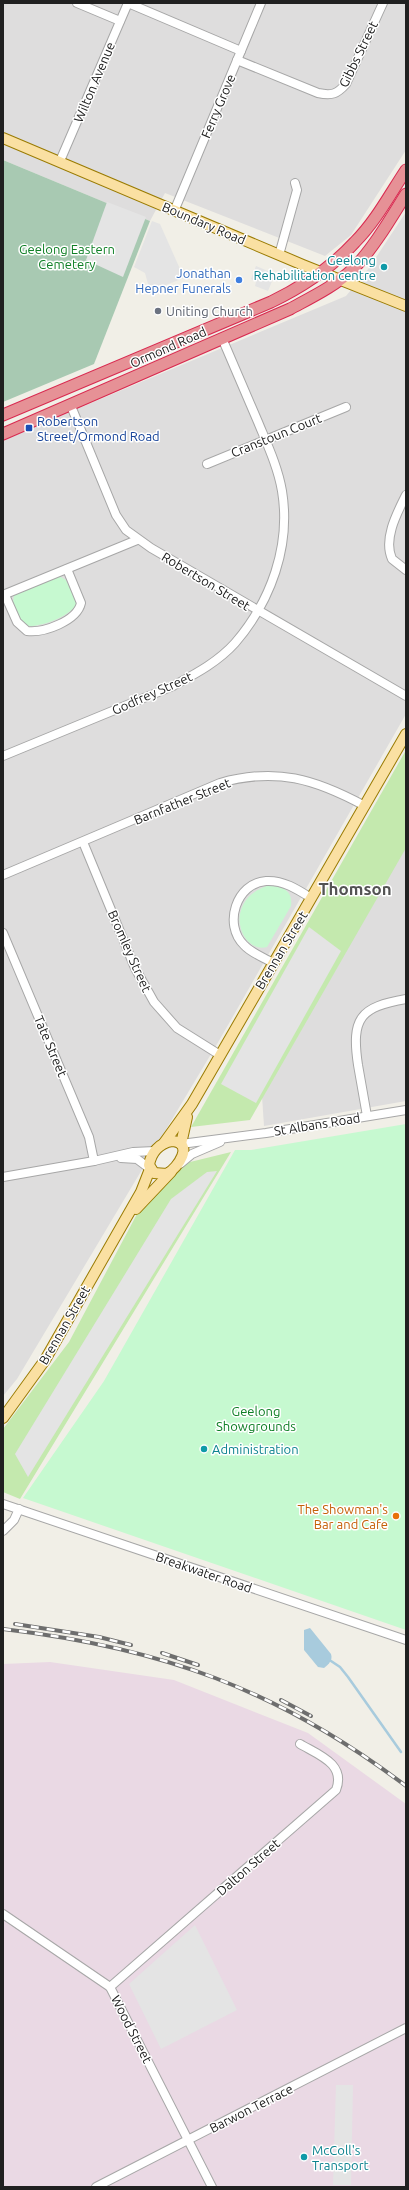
<svg xmlns="http://www.w3.org/2000/svg" width="409" height="2190" font-family="Ubuntu,sans-serif">
<rect width="100%" height="100%" fill="#f1efe7"/>
<!-- residential -->
<g fill="#dedddd">
<path d="M3 3H406V150L351 235 325 256 165 193 150 221 3 160Z"/>
<path d="M406 212V714L220 1039 17 1379 3 1396V440L346 296 369 268Z"/>
<path d="M406 838V1101L264 1126 262 1096Z"/>
</g>
<!-- industrial -->
<path fill="#ead9e4" d="M50 1662 174 1680 308 1733 406 1804V2187H3V1664Z"/>
<!-- grass -->
<g fill="#c4e9ae">
<path d="M406 750V848L250 1120 191 1127Z"/>
<path d="M231 1152 20 1499 3 1492V1429L69 1342 137 1214 186 1163Z"/>
</g>
<!-- cemetery -->
<path fill="#a8c9b2" d="M3 160 150 221 94 364 3 402Z"/>
<!-- park -->
<g fill="#c6f9d0">
<path d="M59 576 66 580 77 603C72 616 36 630 23 625L13 602 14 595Z"/>
<path d="M267 886C281 886 293 889 291 906L267 947C240 954 222 901 267 886Z"/>
<path d="M406 1124V1630L23 1498 104 1381 235 1150H251Z"/>
</g>
<!-- parking -->
<g fill="#e4e4e4">
<path d="M107 202 146 217 123 277 86 260Z"/>
<path d="M152 221 160 224 184 278 150 291 145 273 134 267Z"/>
<path d="M256 266 275 274 268 291 255 286 256 282 251 279Z"/>
<path d="M309 927 341 951 256 1103 221 1084Z"/>
<path d="M217 1171 28 1477 15 1454 171 1199 207 1172Z"/>
<path d="M195 1925 237 2010 161 2049 129 1984Z"/>
<path d="M336 2085H353L351 2185H333Z"/>
</g>
<!-- water -->
<path fill="#a8cbdd" d="M310 1628 331 1654C333 1660 329 1664 324 1668L318 1667 304 1650V1630Z"/>
<g fill="none" stroke-linecap="round" stroke-linejoin="round">
<!-- stream -->
<path stroke="#a8cbdd" stroke-width="2.5" d="M328 1659 340 1667 348 1677 401 1752"/>
<defs>
<g id="minor">
<path d="M77 3 120 21"/>
<path d="M128 3 241 51"/>
<path d="M237 60 318 93C332 96 337 94 346 84L383 3"/>
<path d="M60 161 128 3"/>
<path d="M175 209 261 3"/>
<path d="M279 255 297 190 295 183"/>
<path d="M71 406 116 515 126 530 151 548 406 696"/>
<path d="M207 464 346 407"/>
<path d="M406 495C397 513 383 539 392 559L406 570"/>
<path d="M3 595 137 540"/>
<path d="M5 595 17 622 27 631C44 633 77 621 81 603L67 569"/>
<path d="M3 756 173 686C195 674 218 662 235 643 271 601 291 546 282 491 278 467 267 444 258 422 246 394 234 366 222 338"/>
<path d="M83 842 135 968 154 1002 177 1028 220 1055"/>
<path d="M3 875 220 783C276 767 315 779 365 806"/>
<path d="M3 933 89 1137 94 1161"/>
<path d="M273 963C263 957 251 953 244 945 223 925 236 883 266 881 283 880 297 889 311 898"/>
<path d="M367 1116C364 1099 361 1082 358 1065 351 1018 360 1007 406 999"/>
<path d="M181 1144 266 1133 406 1110"/>
<path d="M121 1158 137 1159 149 1168"/>
<path d="M180 1164 192 1154 220 1142"/>
<path d="M3 1177 94 1161 133 1152 155 1151"/>
<path d="M3 1504 406 1640"/>
<path d="M3 1531 14 1520 19 1509"/>
<path d="M3 1914 110 1987 212 2187"/>
<path d="M110 1987 336 1790C346 1764 319 1755 300 1744"/>
<path d="M96 2187 406 2028"/>
</g>
<g id="major">
<path d="M3 138 303 265 406 306"/>
<path d="M172 1141C195 1143 178 1168 167 1174L154 1173 149 1165C151 1153 159 1143 172 1141Z"/>
<path d="M164 1143 192 1104 210 1073 406 734"/>
<path d="M181 1144 187 1117"/>
<path d="M136 1209 171 1172"/>
<path d="M3 1418 45 1360 141 1192 150 1169"/>
</g>
<g id="highway">
<path d="M3 415 271 302C302 287 332 267 355 242 376 221 390 194 406 170"/>
<path d="M3 434 290 309C312 297 335 286 353 269 373 249 391 218 406 194"/>
</g>
</defs>
<!-- minor casing -->
<use href="#minor" stroke="#a7a7a7" stroke-width="10"/>
<!-- major casing -->
<use href="#major" stroke="#9a7b02" stroke-width="12"/>
<!-- highway casing -->
<use href="#highway" stroke="#d92a50" stroke-width="13"/>
<!-- minor -->
<use href="#minor" stroke="#fff" stroke-width="8"/>
<!-- major -->
<use href="#major" stroke="#fae0a2" stroke-width="10"/>
<!-- highway -->
<use href="#highway" stroke="#e69196" stroke-width="11"/>
<defs>
<g id="rail">
<path d="M15 1624 99 1637 131 1645"/>
<path d="M3 1629C162 1648 277 1689 406 1786"/>
<path d="M162 1653 198 1665"/>
<path d="M281 1700 311 1716"/>
</g>
</defs>
<!-- rail casing -->
<use href="#rail" stroke="#6e6e6e" stroke-width="4"/>
<!-- rail -->
<use href="#rail" stroke="#fff" stroke-width="2.5" stroke-dasharray="8" stroke-linecap="butt"/>
</g>
<!-- markers -->
<g fill="#0f9aa8" stroke="#fff" stroke-width="1.5">
<circle cx="384" cy="267" r="4"/>
<circle cx="204" cy="1449" r="4"/>
<circle cx="304" cy="2157" r="4"/>
</g>
<circle fill="#3f7fe0" stroke="#fff" stroke-width="1.5" cx="239" cy="280" r="4"/>
<circle fill="#6b7280" stroke="#fff" stroke-width="1.5" cx="158" cy="311" r="4"/>
<rect fill="#1a4fb4" stroke="#fff" stroke-width="1.5" x="25" y="424" width="8" height="8" rx="2"/>
<circle fill="#e8710a" stroke="#fff" stroke-width="1.5" cx="396" cy="1516" r="4"/>
<g text-anchor="middle" dominant-baseline="central" stroke-width="3" stroke-linejoin="round" paint-order="stroke">
<!-- street labels -->
<g font-size="13" fill="#202020" stroke="#fff">
<text transform="translate(358 54) rotate(-64)">Gibbs Street</text>
<text transform="translate(94 82) rotate(-67)">Wilton Avenue</text>
<text transform="translate(218 106) rotate(-67)">Ferry Grove</text>
<text transform="translate(204 223) rotate(23)">Boundary Road</text>
<text transform="translate(168 347) rotate(-24)">Ormond Road</text>
<text transform="translate(276 435) rotate(-22)">Cranstoun Court</text>
<text transform="translate(206 581) rotate(31)">Robertson Street</text>
<text transform="translate(152 693) rotate(-24)">Godfrey Street</text>
<text transform="translate(182 801) rotate(-22)">Barnfather Street</text>
<text transform="translate(281 950) rotate(-59)">Brennan Street</text>
<text transform="translate(130 951) rotate(66)">Bromley Street</text>
<text transform="translate(51 1046) rotate(67)">Tate Street</text>
<text transform="translate(317 1124) rotate(-9)">St Albans Road</text>
<text transform="translate(64 1325) rotate(-60)">Brennan Street</text>
<text transform="translate(204 1572) rotate(19)">Breakwater Road</text>
<text transform="translate(248 1867) rotate(-41)">Dalton Street</text>
<text transform="translate(132 2029) rotate(63)">Wood Street</text>
<text transform="translate(251 2108) rotate(-27)">Barwon Terrace</text>
</g>
<!-- park labels -->
<g font-size="13" fill="#0e7f25" stroke="#fff">
<text x="67" y="249">Geelong Eastern<tspan x="67" dy="15">Cemetery</tspan></text>
<text x="256" y="1411">Geelong<tspan x="256" dy="15">Showgrounds</tspan></text>
</g>
<!-- culture labels -->
<g font-size="13" fill="#0d838f" stroke="#fff" text-anchor="start">
<text x="376" y="260" text-anchor="end">Geelong<tspan x="376" dy="15">Rehabilitation centre</tspan></text>
<text x="212" y="1449">Administration</text>
<text x="312" y="2150">McColl's<tspan x="312" dy="15">Transport</tspan></text>
</g>
<!-- shop labels -->
<g font-size="13" fill="#366cbe" stroke="#fff" text-anchor="end">
<text x="231" y="273">Jonathan<tspan x="231" dy="15">Hepner Funerals</tspan></text>
</g>
<!-- worship labels -->
<g font-size="13" fill="#5b616d" stroke="#fff" text-anchor="start">
<text x="166" y="311">Uniting Church</text>
</g>
<!-- transit labels -->
<g font-size="13" fill="#164399" stroke="#fff" text-anchor="start">
<text x="37" y="421">Robertson<tspan x="37" dy="15">Street/Ormond Road</tspan></text>
</g>
<!-- food labels -->
<g font-size="13" fill="#c56008" stroke="#fff" text-anchor="end">
<text x="388" y="1509">The Showman's<tspan x="388" dy="15">Bar and Cafe</tspan></text>
</g>
<!-- district labels -->
<g font-size="17" font-weight="bold" fill="#535353" stroke="#fff">
<text x="355" y="888">Thomson</text>
</g>
</g>
<!-- border -->
<rect width="409" height="2190" fill="none" stroke="#202020" stroke-width="8"/>
</svg>
